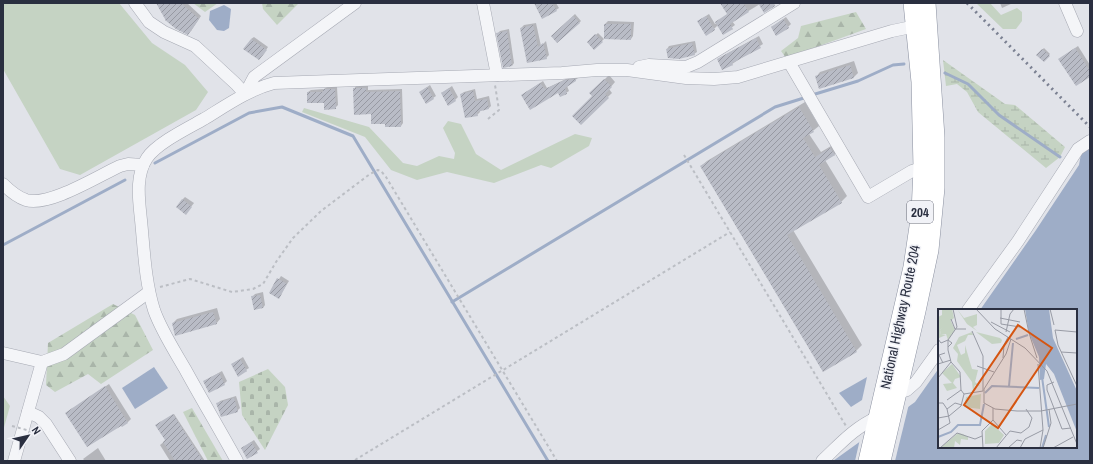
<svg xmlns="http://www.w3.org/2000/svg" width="1093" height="464" font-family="'Archivo Narrow',sans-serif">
<defs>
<pattern id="forest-firs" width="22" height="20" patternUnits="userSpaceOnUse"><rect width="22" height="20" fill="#c5d3c3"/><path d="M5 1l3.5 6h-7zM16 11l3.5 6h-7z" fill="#a9b5a9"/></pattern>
<pattern id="wetland-marsh" width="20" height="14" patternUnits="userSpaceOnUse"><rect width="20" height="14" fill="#c5d3c3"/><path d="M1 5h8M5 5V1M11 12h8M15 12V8" fill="none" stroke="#a9b5a9"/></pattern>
<pattern id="cemetery-stones" width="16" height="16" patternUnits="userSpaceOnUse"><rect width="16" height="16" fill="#c5d3c3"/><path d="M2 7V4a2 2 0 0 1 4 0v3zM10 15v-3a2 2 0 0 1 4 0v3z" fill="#a9b5a9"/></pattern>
<pattern id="building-hatch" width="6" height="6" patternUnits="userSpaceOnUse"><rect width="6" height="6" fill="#b9bcc6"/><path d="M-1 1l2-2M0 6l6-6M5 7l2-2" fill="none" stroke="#9799a2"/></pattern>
</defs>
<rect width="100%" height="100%" fill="#e1e3e9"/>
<!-- grass -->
<g fill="#c5d3c3">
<path d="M3 3H119L152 43 185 65 208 92 196 110 80 175 60 169 3 69Z"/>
<path d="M976 3H990L1001 15 1017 8 1022 12V21L1016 29H1003Z"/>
<path d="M304 108 369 127 403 163 417 166 439 156 454 159 455 153 443 128 448 121 461 124 476 154 501 170 575 134 592 138 589 146 551 168 541 165 494 183 447 172 417 180 391 170 365 137 302 112Z"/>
<path d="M3 396 10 406 3 431Z"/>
</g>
<!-- forest -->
<g fill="url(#forest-firs)">
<path d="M193 3H218L205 12Z"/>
<path d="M262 3H299L277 25 263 9Z"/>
<path d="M856 12 866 29 786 58 781 51 798 38 801 26Z"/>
<path d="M113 304 135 315 153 350 101 384 88 374 55 392 46 385 48 343Z"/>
<path d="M192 408 223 461H208L183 412Z"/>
</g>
<!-- wetland -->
<path fill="url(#wetland-marsh)" d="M943 60 1005 104 1015 105 1065 147 1060 157 1046 168 978 112 967 92 957 84 946 86Z"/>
<!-- cemetery -->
<path fill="url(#cemetery-stones)" d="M268 369 285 387 288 405 265 450 242 415 239 382Z"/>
<!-- water -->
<g fill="#9eadc7">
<path d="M224 5 231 9 229 28 224 31 217 30 209 20 210 11Z"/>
<path d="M1090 148V461H833L915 402 939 368V447H1076V310H980L1036 230 1079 165 1081 154Z"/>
<path d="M154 367 168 388 135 409 122 388Z"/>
<path d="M867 377 862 400 851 407 839 393Z"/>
</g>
<!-- pier -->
<path fill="#e1e3e9" d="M909 404 895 461H855L860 439Z"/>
<!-- shadow -->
<g fill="#0003">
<path d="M157 3H174L177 8 182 3H187L201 16 191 31Z"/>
<path d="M535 3H556L559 8 556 10Z"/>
<path d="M722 3H777L764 11 760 4 732 21 735 25 723 34 718 25 714 29 698 21 709 14 715 24 728 14Z"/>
<path d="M1000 3H1013L1002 8Z"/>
<path d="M575 14 581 21 579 23 552 36Z"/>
<path d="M786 17 791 24 788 27H772Z"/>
<path d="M608 21 634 22 633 36 631 39 605 24Z"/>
<path d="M536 23 541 46 546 41 549 55 546 58 521 28 524 25Z"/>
<path d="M509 29 514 63 512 66 498 33 500 31Z"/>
<path d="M598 33 604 39 594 49 588 42Z"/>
<path d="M759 36 763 44 732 64 718 60 721 57Z"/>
<path d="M254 37 268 47 262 56 251 39Z"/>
<path d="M695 41 697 52 694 54 668 58 667 49 669 46Z"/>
<path d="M1078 46 1090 65V75L1062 57Z"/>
<path d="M1044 48 1050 54 1044 61 1037 55Z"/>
<path d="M854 61 858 73 854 77 820 88 816 77 820 72Z"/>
<path d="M609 75 615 82 609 89 612 93 581 123 594 96 591 93Z"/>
<path d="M568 78H578L567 86 569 91 566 93 558 91 525 93 543 81 547 88Z"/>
<path d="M430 85 436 96 433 98 420 92Z"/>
<path d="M356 86H368V90L402 89 403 123 401 126 386 123 372 113 354 89Z"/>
<path d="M452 86 458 97 455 100 442 93Z"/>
<path d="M327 87H337L338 105 335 108 308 92 311 90 324 89Z"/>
<path d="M475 89 477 99 489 96 491 106 489 108 480 110V112L477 115 461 94 464 92Z"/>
<path d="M805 102 819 126 809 134 821 152 836 143 840 149 834 155 825 160 847 196 841 202 793 230 862 345 856 351 701 166 707 161Z"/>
<path d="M185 197 194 203 187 212 182 200Z"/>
<path d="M281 276 289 281 279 297 270 293Z"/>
<path d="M263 292 265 305 263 308 252 297 255 294Z"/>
<path d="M217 308 220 319 216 324 173 323 177 319Z"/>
<path d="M243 357 249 368 238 375 232 364Z"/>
<path d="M222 371 227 381 224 384 204 381Z"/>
<path d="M109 384 131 419 128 422 122 426 66 413Z"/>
<path d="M236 396 240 408 237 411 217 404 220 401Z"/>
<path d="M174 414 205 461H170L160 445 166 440 158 424Z"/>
<path d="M254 440 260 449 248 458 242 448Z"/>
<path d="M98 448 106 461H85L83 459Z"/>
</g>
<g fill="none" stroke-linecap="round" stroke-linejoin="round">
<!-- stream -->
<g stroke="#9eadc7" stroke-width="3">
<path d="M945 73 968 84 999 115 1060 157"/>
<path d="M812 95 858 81 893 65 904 64"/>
<path d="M155 163 249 113 282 107 353 136 548 461"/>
<path d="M3 245 125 180"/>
<path d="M452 302 775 107 807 97"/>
</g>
</g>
<!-- building -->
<g fill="url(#building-hatch)">
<path d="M156 3H181L199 19 188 35 176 29 165 20V19Z"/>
<path d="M534 3H552L557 11 542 19Z"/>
<path d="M720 3H743L749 12 730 24 733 29 723 35 715 22 727 14Z"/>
<path d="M758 3H773L775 6 764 13Z"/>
<path d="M573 16 580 23 557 43 551 36Z"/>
<path d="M706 16 715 30 706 36 697 21Z"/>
<path d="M783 19 789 28 776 36 771 27Z"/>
<path d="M604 24H631V40L604 39Z"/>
<path d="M533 25 538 47 543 43 547 59 527 63 520 28Z"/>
<path d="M507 31 512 66 503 68 496 33Z"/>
<path d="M595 34 603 42 594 50 587 42Z"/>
<path d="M756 38 761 48 732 63 733 65 722 70 717 59Z"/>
<path d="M251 39 267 50 259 60 243 49Z"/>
<path d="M692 43 695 55 679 59 668 58 666 49Z"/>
<path d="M1075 48 1090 71V77L1076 86 1058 59Z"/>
<path d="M1042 49 1050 56 1044 62 1036 55Z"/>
<path d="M850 65 854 78 819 89 815 76Z"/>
<path d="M576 79V81L565 88 567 94 560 97 558 93 530 110 521 95 540 83 545 89 565 80Z"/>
<path d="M604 79 612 87 605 94 609 98 581 125 572 116 592 96 589 93Z"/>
<path d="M427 87 434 99 426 104 419 92Z"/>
<path d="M353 88H366V92L400 91 401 127H385V124H371V114L354 115Z"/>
<path d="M449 88 456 101 448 106 441 93Z"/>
<path d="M323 89H335L336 109 324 110V103H307V92H323Z"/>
<path d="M473 91 475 101 487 99 489 109 477 112 478 116 465 118 460 94Z"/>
<path d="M799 107 814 132 803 138 815 157 830 148 835 155 819 165 842 203 787 235 857 352 823 372 700 166Z"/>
<path d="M182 199 192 207 186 215 176 207Z"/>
<path d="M277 278 287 284 279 299 269 293Z"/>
<path d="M260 295 263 308 254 310 251 296Z"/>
<path d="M213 312 217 324 175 336 172 323Z"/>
<path d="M240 359 247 371 238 377 231 364Z"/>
<path d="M219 373 225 385 209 393 203 381Z"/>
<path d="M105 386 128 423 122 427 121 426 87 447 65 413Z"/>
<path d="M234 398 238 412 221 417 216 403Z"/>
<path d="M173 414 203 461H175L163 442 165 440 155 425Z"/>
<path d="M251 442 258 453 247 459 241 448Z"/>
</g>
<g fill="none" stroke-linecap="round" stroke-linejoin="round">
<defs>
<g id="minor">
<path d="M135 3 149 22 164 32 195 46 236 84 245 94 254 77 355 3"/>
<path d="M483 3 497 75"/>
<path d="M1065 3 1077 31"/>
<path d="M789 62 868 197 912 171 922 168"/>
<path d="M639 67 649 65 686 67 698 62 794 3"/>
<path d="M3 184C9 190 17 197 26 200 49 207 98 176 120 166L128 164 143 165"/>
<path d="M968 310 1018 241 1078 149 1090 141"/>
<path d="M3 353 42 362 64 354 149 292"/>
<path d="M898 393 907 390 916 382 939 350"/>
<path d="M28 412 39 417 46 424 70 461"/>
<path d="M14 461 42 362"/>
<path d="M237 461C220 430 202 400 185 369 174 350 161 330 154 310 145 281 144 250 141 220 139 200 135 176 147 158 157 143 188 128 204 119 227 105 248 90 274 83L562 73 597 70H627L686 78 714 79 738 77 892 31 921 25"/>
<path d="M822 461C840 444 855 427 878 417"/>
</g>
<g id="highway">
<path d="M867 461 912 267 920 213 922 168 920 82 912 3"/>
<path d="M882 461 917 311 930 250 936 188V137L927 3"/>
</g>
</defs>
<!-- minor casing -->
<use href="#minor" stroke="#a6a9b3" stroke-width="13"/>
<!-- highway casing -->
<use href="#highway" stroke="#898f9f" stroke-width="18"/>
<!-- path -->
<g stroke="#bbbec4" stroke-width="2" stroke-dasharray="3 3" stroke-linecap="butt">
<path d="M488 119 499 110 495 85"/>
<path d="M684 155 846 426"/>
<path d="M160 287 190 279 232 292 253 289 263 284 276 262 293 238 321 211 370 174 378 170 381 171 386 177 557 461"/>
<path d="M355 460 730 232"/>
</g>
<!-- minor -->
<use href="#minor" stroke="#f4f5f8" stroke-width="12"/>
<!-- highway -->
<use href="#highway" stroke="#fff" stroke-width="17"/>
<!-- rail -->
<path stroke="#7b8192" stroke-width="3" stroke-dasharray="2 4" stroke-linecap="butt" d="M967 3 1090 127"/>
<!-- path-bridge -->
<path stroke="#bbbec4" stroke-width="2" stroke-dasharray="3 3" stroke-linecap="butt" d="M12 426 34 432"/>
</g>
<g text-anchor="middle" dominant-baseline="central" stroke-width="3" stroke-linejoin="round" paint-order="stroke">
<!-- shield labels -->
<rect fill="#f1f2f7" stroke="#666a77" stroke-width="1" x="907" y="201" width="26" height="22" rx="3"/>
<g font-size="13" font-weight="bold" fill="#2a2f40">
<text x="920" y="212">204</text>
</g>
<!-- street labels -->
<g font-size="14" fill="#2a2f40" stroke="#f1f2f7">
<text transform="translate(900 317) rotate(-78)">National Highway Route 204</text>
</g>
</g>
<!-- overview -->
<g transform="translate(938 309)">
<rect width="139" height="139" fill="#e1e3e9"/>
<path d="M12 10 17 21 10 31 8 25 3 26 2 21ZM43 85 42 100 26 98 28 88ZM54 115 66 126 61 134 47 135V122Z" fill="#c5d3c3"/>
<path d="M4 0H14L16 9 2 21 3 26H8L1 29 0 8 4 6ZM19 0 26 9 39 5V16L35 18 39 22 29 15ZM34 23 35 26H30L27 32 19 36 23 46 27 44V36L34 60 40 61 37 73 42 77 37 76 35 82 34 73 19 52 20 45 15 39 21 28ZM38 23 62 29 64 31 63 34 54 35ZM14 55 23 68 17 70 15 74 19 79 9 82 5 75 14 74 4 64ZM20 124 25 125 30 128V131L23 130 22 136 17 132 16 139H2Z" fill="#c5d3c3"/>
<path d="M87 0H111L115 29 139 82V123L116 65 108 55 106 70 102 71 101 48 91 24Z" fill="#9eadc7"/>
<path fill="none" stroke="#9eadc7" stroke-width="2" d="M78 30 90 26M104 68 111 118M71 77 75 34M47 84 54 77 101 79M0 128 13 123 20 116H42L46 95M104 139 108 126"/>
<path fill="none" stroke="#989ba5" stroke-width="1" d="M38 0 57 20 87 39 109 62 139 135M63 0V15L82 18M86 0 91 24 99 49M112 0 116 16M62 9 82 13M13 10 17 20H28M53 13 72 23M68 23 72 5 76 0M139 23 117 21 120 36 139 77M0 30 3 34 10 31 14 34 10 38M73 30 68 45 46 80V94L57 100 79 102H103L139 95M123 43 139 44M65 49 66 36 70 28M5 54 1 46 7 44M0 55 13 51M100 55 105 121 102 139M39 57 56 63M0 69 13 53M116 73 109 76V81L124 120 133 119M26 85 45 82V47L34 22M9 91 23 81M0 94H5L9 100 12 114 0 121M9 100 17 94 24 96M0 109 11 107 23 97 26 85 23 81 22 63 13 53 10 41V31L19 18 15 0M55 111 68 126M2 139 19 124 37 130 44 127M45 139 44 122 55 111V99M58 139 72 122 83 124 91 118 94 109 88 100M70 139 79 131 84 132M82 139 87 130 105 121M105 139 113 114 111 100M115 139 135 128"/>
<path fill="#d55511" fill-opacity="0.15" stroke="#d55511" stroke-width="2" d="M80 16 114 39 60 119 26 96Z"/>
<rect width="139" height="139" fill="none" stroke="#2a2f40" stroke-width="2"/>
</g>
<!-- border -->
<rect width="1093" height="464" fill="none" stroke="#2a2f40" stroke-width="8"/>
<!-- north arrow -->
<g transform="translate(28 436) rotate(56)" stroke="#f1f2f7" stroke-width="3" paint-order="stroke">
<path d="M0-3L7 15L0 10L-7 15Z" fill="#2a2f40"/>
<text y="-6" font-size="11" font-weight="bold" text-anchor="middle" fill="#2a2f40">N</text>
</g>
</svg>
